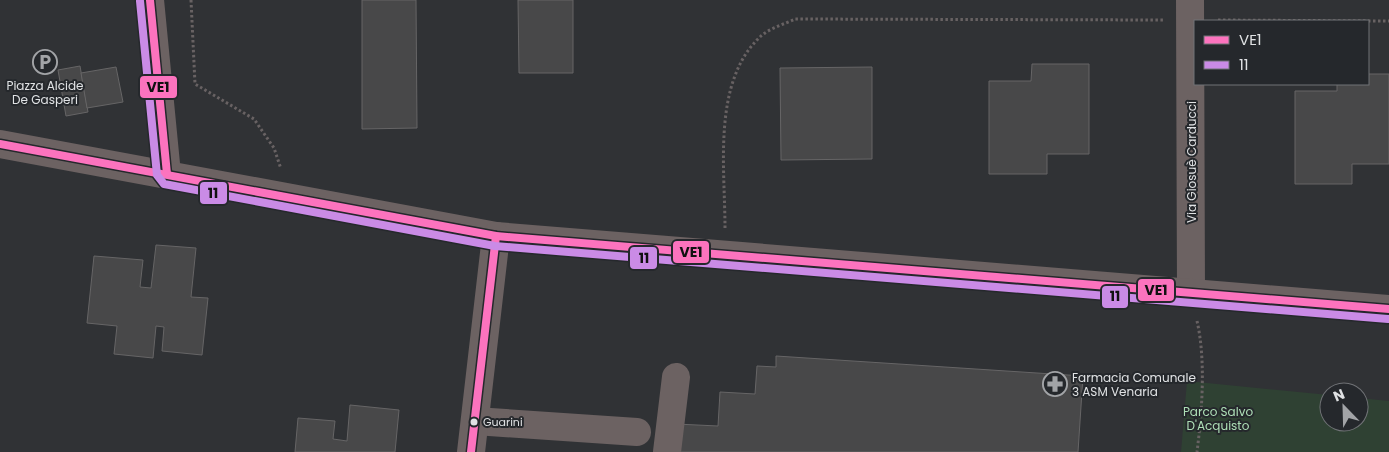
<svg xmlns="http://www.w3.org/2000/svg" width="1389" height="452" font-family="Poppins,sans-serif">
<rect width="100%" height="100%" fill="#303235"/>
<!-- green -->
<path fill="#2f4133" d="M1187 381 1329 395V422H1359V398L1389 401V452H1181Z"/>
<!-- building -->
<g fill="#484849" stroke="#666566">
<path d="M362 0H416L417 128 362 129Z"/>
<path d="M518 0H573V73H519Z"/>
<path d="M1032 64H1089V154H1047V174H989V81H1031Z"/>
<path d="M80 66 88 112 66 116 58 70Z"/>
<path d="M116 67 123 102 87 108 81 73Z"/>
<path d="M872 67V159L781 160 780 68Z"/>
<path d="M1368 74H1389V164H1352V184H1295V91H1337V84H1368Z"/>
<path d="M156 245 196 248 191 297 208 298 202 355 162 351 164 327 156 326 153 358 114 354 117 326 87 323 94 256 143 260 140 287 151 288Z"/>
<path d="M776 356 1083 376 1078 452H674L676 424 718 426 720 392 755 394 757 366 776 367Z"/>
<path d="M350 405 399 410 395 452H295L298 418 335 421 333 439 347 441Z"/>
</g>
<g fill="none" stroke-linecap="round" stroke-linejoin="round">
<!-- path -->
<g stroke="#686263" stroke-width="3" stroke-dasharray="2.5 2.5" stroke-linecap="butt">
<path d="M191 0 195 84 254 119 274 148 281 169"/>
<path d="M1218 20 1389 21"/>
<path d="M725 228C725 167 712 81 761 36 770 28 785 24 795 19L1164 20"/>
<path d="M1197 321C1206 360 1202 412 1197 452"/>
</g>
<!-- minor -->
<g stroke="#6c6262" stroke-width="28">
<path d="M150 0 167 174"/>
<path d="M1190 0 1191 294"/>
<path d="M0 144 496 236 1389 309"/>
<path d="M475 421 637 432"/>
<path d="M471 452 496 236"/>
<path d="M667 452 676 377"/>
</g>
<defs>
<g id="bus-1">
<path d="M150 0 167 174"/>
<path d="M0 144 496 236 1389 309"/>
<path d="M471 452 496 236"/>
</g>
<path id="bus-2" d="M140 1 157 175 164 184 495 246 1388 319"/>
</defs>
<!-- bus-1 casing -->
<use href="#bus-1" stroke="#25282c" stroke-width="11"/>
<!-- bus-2 casing -->
<use href="#bus-2" stroke="#25282c" stroke-width="11"/>
<!-- bus-1 -->
<use href="#bus-1" stroke="#fc73be" stroke-width="8"/>
<!-- bus-2 -->
<use href="#bus-2" stroke="#ca8be6" stroke-width="8"/>
</g>
<!-- icons -->
<defs>
<symbol id="parking-ring" viewBox="-11 -11 22 22"><circle r="9.5" fill="#25282c" stroke="#a2a4a7" stroke-width="1.5"/><path d="M-3.5-5.5H1a3.5 3.5 0 0 1 0 7H-1V5.5H-3.5ZM-1-3.4V-.6H.8a1.4 1.4 0 0 0 0-2.8Z" fill="#a2a4a7"/></symbol>
<symbol id="pharmacy-ring" viewBox="-11 -11 22 22"><circle r="9.5" fill="#25282c" stroke="#a2a4a7" stroke-width="1.5"/><path d="M-2-6h4v4h4v4h-4v4h-4v-4h-4v-4h4Z" fill="#a2a4a7"/></symbol>
</defs>
<g fill-rule="evenodd">
<use href="#parking-ring" x="31" y="48" width="28" height="28"/>
<use href="#pharmacy-ring" x="1041" y="370" width="28" height="28"/>
</g>
<!-- markers -->
<circle fill="#e0e2e4" stroke="#25282c" stroke-width="2" cx="474" cy="422" r="4.5"/>
<g text-anchor="middle" dominant-baseline="central" stroke-width="4" stroke-linejoin="round" paint-order="stroke">
<!-- bus labels -->
<g font-size="11" fill="#e0e2e4" stroke="#25282c" text-anchor="start">
<text x="483" y="422">Guarini</text>
</g>
<!-- poi labels -->
<g font-size="12" fill="#e0e2e4" stroke="#25282c">
<text x="45" y="85">Piazza Alcide<tspan x="45" dy="14">De Gasperi</tspan></text>
<text x="1072" y="377" text-anchor="start">Farmacia Comunale<tspan x="1072" dy="14">3 ASM Venaria</tspan></text>
</g>
<!-- street labels -->
<g font-size="12" fill="#e0e2e4" stroke="#25282c">
<text transform="translate(1191 162) rotate(-90)">Via Giosuè Carducci</text>
</g>
<!-- park labels -->
<g font-size="12" fill="#aedfb7" stroke="#25282c">
<text x="1218" y="411">Parco Salvo<tspan x="1218" dy="14">D'Acquisto</tspan></text>
</g>
</g>
<g stroke="#25282c" stroke-width="2">
<rect x="139" y="75" width="39" height="24" rx="5" fill="#fc73be"/>
<rect x="199" y="181" width="29" height="24" rx="5" fill="#ca8be6"/>
<rect x="672" y="240" width="38" height="24" rx="5" fill="#fc73be"/>
<rect x="629" y="246" width="29" height="24" rx="5" fill="#ca8be6"/>
<rect x="1137" y="278" width="38" height="24" rx="5" fill="#fc73be"/>
<rect x="1101" y="285" width="28" height="24" rx="5" fill="#ca8be6"/>
</g>
<g font-size="14" text-anchor="middle" font-weight="bold" fill="#111">
<text x="158" y="92">VE1</text>
<text x="213" y="198">11</text>
<text x="691" y="257">VE1</text>
<text x="644" y="263">11</text>
<text x="1156" y="295">VE1</text>
<text x="1115" y="301">11</text>
</g>
<!-- legend -->
<rect x="1194" y="20" width="175" height="65" fill="#25282c" stroke="#707276"/>
<rect x="1204" y="36" width="25" height="8" fill="#fc73be" stroke="#707276"/>
<text x="1239" y="45" font-size="15" fill="#e0e2e4">VE1</text>
<rect x="1204" y="61" width="25" height="8" fill="#ca8be6" stroke="#707276"/>
<text x="1239" y="70" font-size="15" fill="#e0e2e4">11</text>
<!-- north arrow -->
<g transform="translate(1344 407) rotate(337)"><circle r="24" fill="#25282c" stroke="#707276"/>
<path d="M0-4L9 19L0 12L-9 19Z" fill="#a2a4a7"/>
<text y="-8" font-size="14" font-weight="bold" text-anchor="middle" fill="#e0e2e4">N</text>
</g>
</svg>
